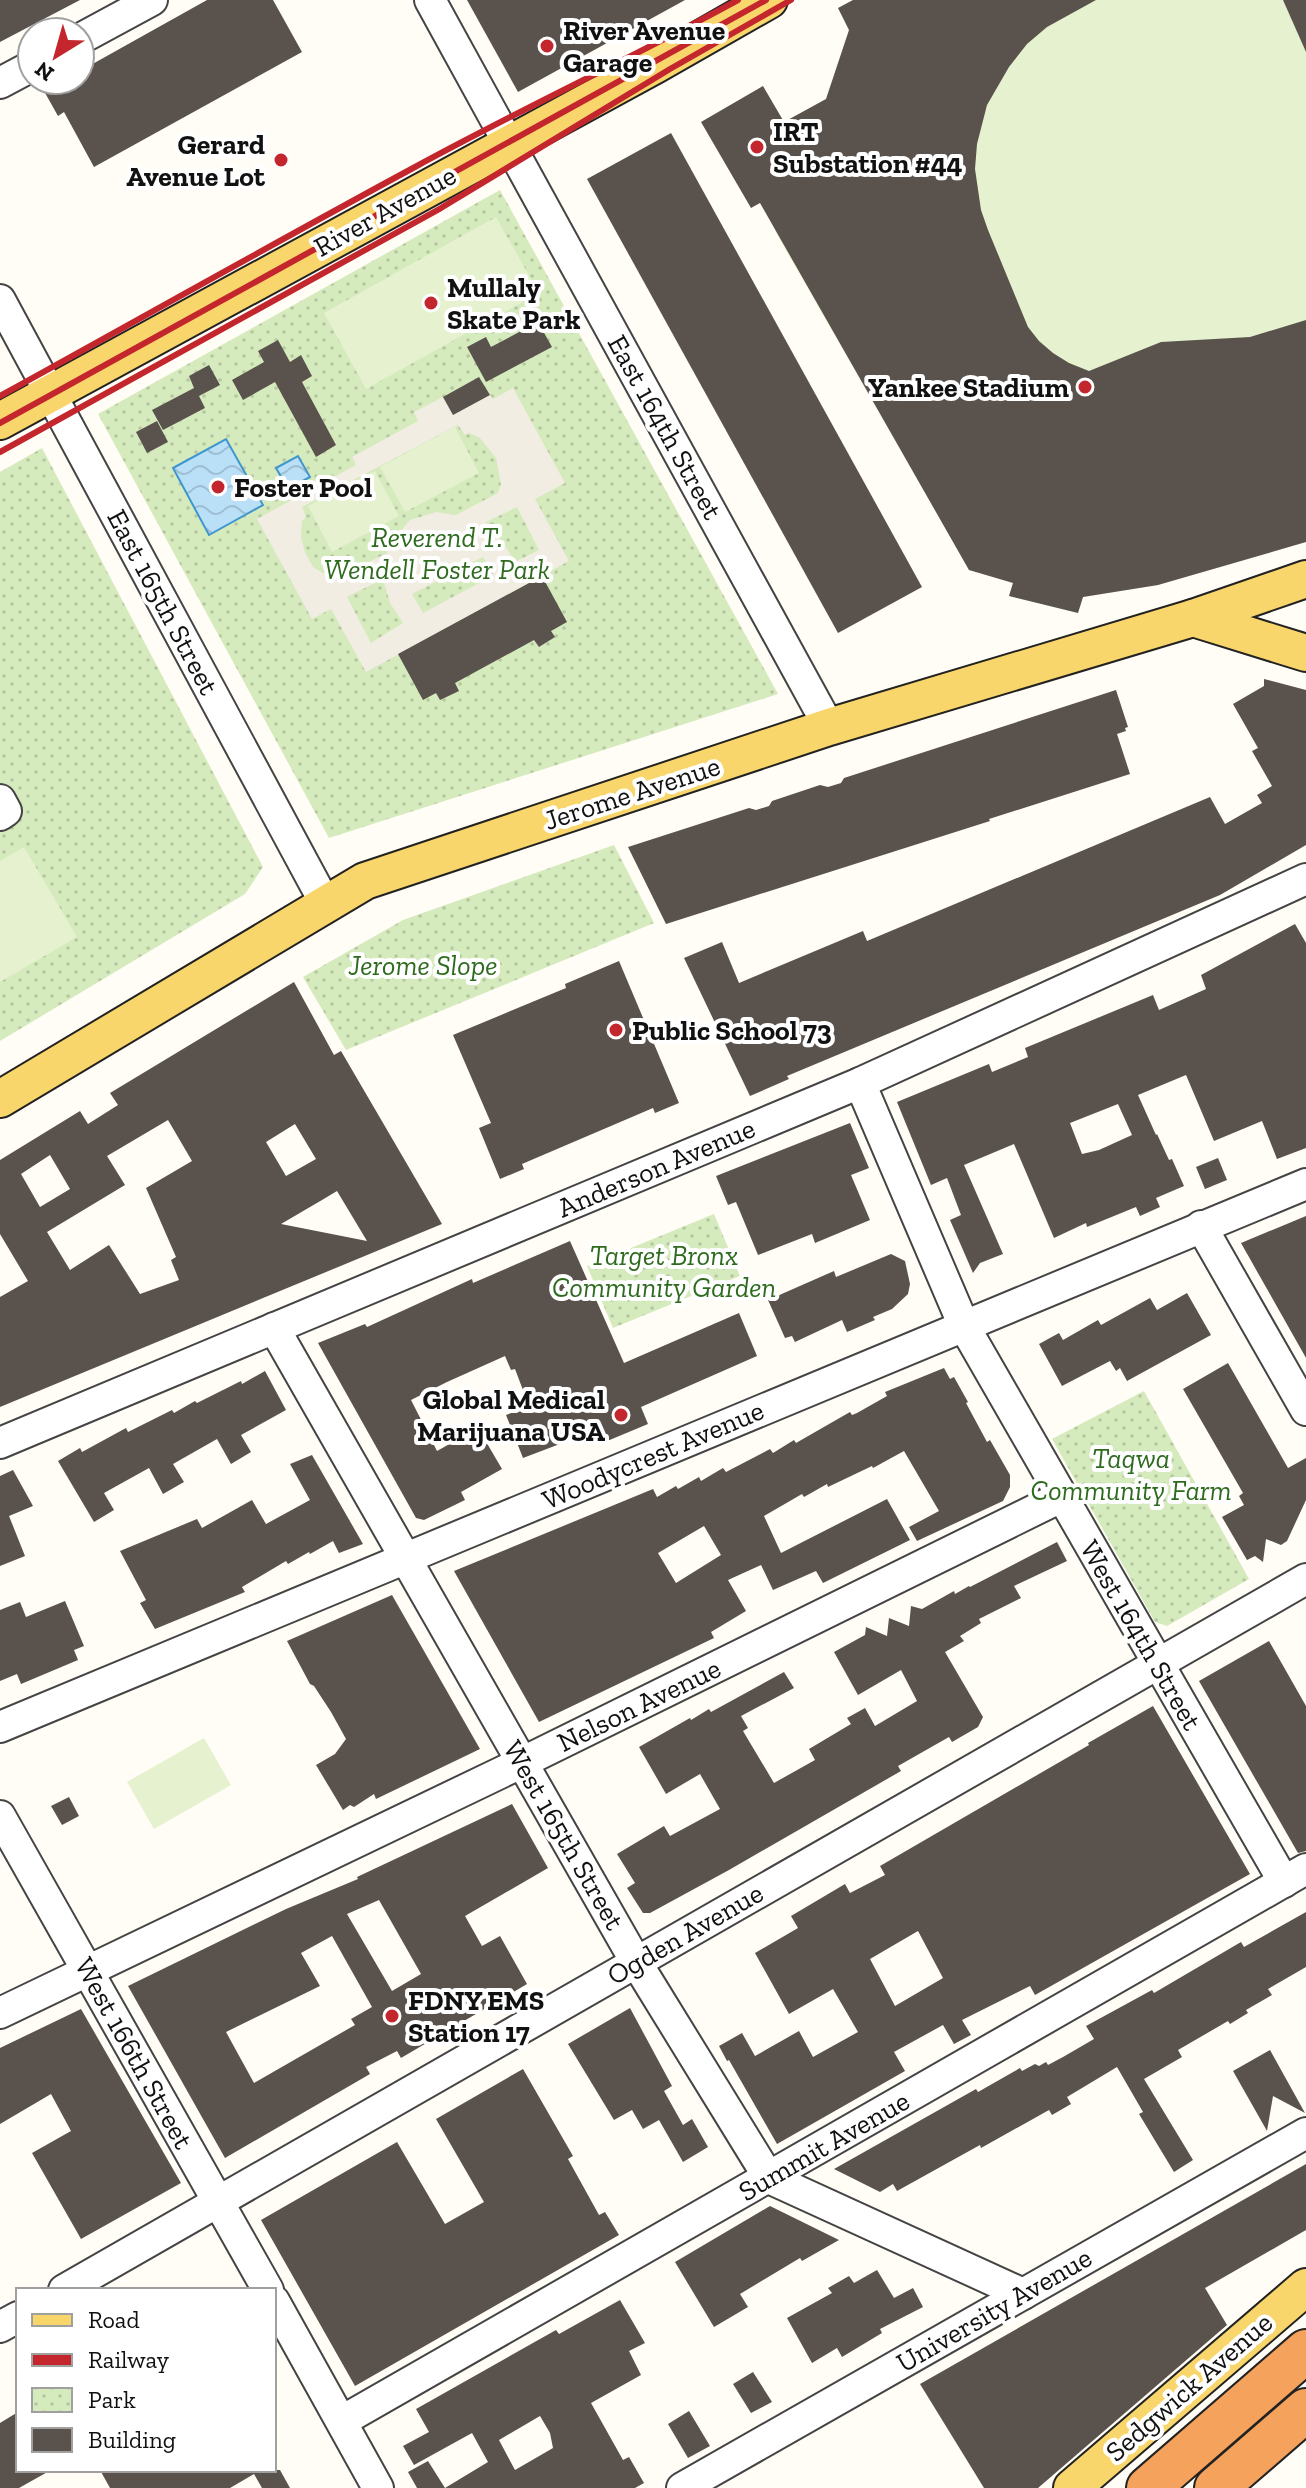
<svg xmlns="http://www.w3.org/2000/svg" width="1306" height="2488" font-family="'Zilla Slab',serif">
<defs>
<pattern id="park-dots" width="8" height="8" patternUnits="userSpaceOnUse" patternTransform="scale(2)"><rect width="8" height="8" fill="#d5ebbd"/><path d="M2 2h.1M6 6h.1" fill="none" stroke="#b6c8a1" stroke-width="1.8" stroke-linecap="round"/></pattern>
<pattern id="water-waves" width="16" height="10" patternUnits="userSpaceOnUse" patternTransform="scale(2)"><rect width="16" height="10" fill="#b9e0f7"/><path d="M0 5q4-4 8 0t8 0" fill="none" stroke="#9ebfd3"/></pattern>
</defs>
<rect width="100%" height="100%" fill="#fffdf5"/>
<!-- park -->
<g fill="url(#park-dots)">
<path d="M500 190 778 694 329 838 98 414Z"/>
<path d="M42 448 263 867 245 894 0 1041V472Z"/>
<path d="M614 845 654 923 346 1050 303 977 403 920Z"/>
<path d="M714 1214 740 1276 613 1328 587 1266Z"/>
<path d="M1144 1391 1249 1579 1167 1626 1155 1622 1052 1439Z"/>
</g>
<!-- pitch -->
<g fill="#e6f2cf">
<path d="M853 0H1306V542L1158 585 1083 597 1078 613 1009 596 1013 582 969 570 775 231 838 196 826 99 849 31 838 8Z"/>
<path d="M496 217 539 293 366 389 324 313Z"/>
<path d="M455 427 479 473 405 512 380 467Z"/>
<path d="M375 471 399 516 332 552 308 506Z"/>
<path d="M24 847 77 937 0 982V861Z"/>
<path d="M204 1738 231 1785 154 1829 127 1782Z"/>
</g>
<!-- plaza -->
<path fill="#f1ede2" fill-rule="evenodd" d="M513 388 565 483 535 499 569 561 366 672 331 609 312 619 257 519 356 465 352 457 418 421 414 412 443 397 453 415 490 395 493 399ZM458 425 465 435 469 433 480 438 496 458 501 484 498 493 456 515 436 512 410 520 392 541 387 553 334 580 313 567 305 552 301 537 302 521 306 517 302 507ZM517 507 539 550 515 562 500 538 486 522ZM483 557 494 575 423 613 412 594ZM383 579 390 603 403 623 371 643 347 597Z"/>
<!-- water -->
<g fill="url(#water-waves)" stroke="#3f96cf" stroke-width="2">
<path d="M226 439 263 505 209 535 173 468Z"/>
<path d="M298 456 310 477 288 489 276 468Z"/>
</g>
<!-- building -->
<g fill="#5a524d" fill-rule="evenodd">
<path d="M0 0H80L0 42Z"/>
<path d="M207 0H273L302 52 94 167 64 112 58 116 44 91 63 80H80V71Z"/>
<path d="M467 0H685L518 92Z"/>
<path d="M853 0H1096L1047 27 1027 44 1009 67 987 105 977 144 975 169 981 210 988 230 1028 327 1039 341 1053 353 1069 363 1089 371 1161 342 1250 337 1306 320V542L1158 585 1083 597 1078 613 1009 596 1013 583 969 570 760 203 751 208 701 122 763 86 784 122 826 99 849 30 838 8Z"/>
<path d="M1283 0H1306V52Z"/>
<path d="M671 133 922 587 838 633 587 179Z"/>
<path d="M538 322 552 347 486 382 467 347 486 337 491 347Z"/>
<path d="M278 340 290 362 301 355 312 376 302 382 336 445 316 457 275 382 243 400 232 380 264 362 258 351Z"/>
<path d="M209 365 220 385 199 396 205 408 163 430 152 410 194 388 189 376Z"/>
<path d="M479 377 490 395 453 415 443 397Z"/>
<path d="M157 421 168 442 147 453 136 432Z"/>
<path d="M542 576 567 622 551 631 555 637 539 647 534 640 455 683 459 691 440 700 436 693 423 700 398 654Z"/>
<path d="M1264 679 1306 690V845L1220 895 787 1076 789 1079 750 1096 684 958 722 942 739 983 863 931 867 941 1210 797 1225 824 1262 803 1257 795 1272 786 1252 751 1258 748 1233 704 1264 686Z"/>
<path d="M1116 690 1128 727 1125 728 1126 731 1117 734 1130 774 989 819 990 821 666 924 628 847 749 808 756 810 769 806 772 801 820 785 828 787 841 783 844 778Z"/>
<path d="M1295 924 1306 943V1148L1277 1159 1262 1121 1214 1141 1186 1075 1138 1095 1156 1135 1157 1134 1169 1160 1172 1159 1184 1186 1156 1198 1160 1207 1140 1216 1136 1207 1087 1227 1086 1223 1054 1238 1014 1144 964 1165 1003 1254 980 1263 973 1273 950 1220 961 1215 947 1178 931 1185 897 1102 989 1064 992 1072 1028 1057 1025 1048 1153 995 1159 1010 1206 989 1201 975ZM1118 1104 1132 1135 1099 1150 1082 1154 1070 1123Z"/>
<path d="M619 961 679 1103 655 1113 653 1108 522 1164 524 1169 500 1179 479 1128 491 1123 453 1035 566 988 565 984Z"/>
<path d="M294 982 334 1055 341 1051 442 1224 0 1407V1297L28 1281 0 1234V1160L80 1111 88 1124 118 1105 110 1093ZM168 1120 192 1161 146 1188 176 1257 171 1260 179 1280 140 1294 109 1245 70 1270 47 1232 125 1185 107 1156ZM295 1124 316 1159 286 1176 266 1142ZM50 1155 70 1189 40 1207 21 1174ZM337 1191 367 1241 281 1224 322 1200Z"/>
<path d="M850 1123 869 1168 851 1175 870 1220 815 1243 812 1234 758 1255 736 1202 728 1205 716 1176Z"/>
<path d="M1218 1158 1227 1180 1205 1189 1196 1167Z"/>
<path d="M1306 1216V1358L1241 1243Z"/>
<path d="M570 1241 624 1363 739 1313 757 1356 641 1407 648 1424 600 1444 594 1431 523 1458 506 1415 529 1406 515 1369 511 1370 505 1356 447 1382 411 1400 437 1451 478 1428 502 1469 461 1492 465 1500 424 1520 416 1518 318 1343 365 1324 367 1327 472 1279 473 1283Z"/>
<path d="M891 1254 905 1261 910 1284 908 1294 892 1309 873 1317 875 1320 847 1332 842 1320 795 1342 792 1336 785 1338 768 1300 834 1271 836 1277Z"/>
<path d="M1187 1293 1211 1335 1127 1381 1120 1368 1116 1371 1110 1361 1062 1386 1039 1344 1059 1333 1063 1340 1098 1320 1101 1325 1150 1298 1157 1310Z"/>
<path d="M1228 1363 1288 1468 1306 1458V1500L1287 1541 1281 1545 1266 1539 1263 1562 1255 1556 1247 1560 1222 1517 1244 1505 1239 1496 1243 1493 1183 1389Z"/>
<path d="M944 1368 950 1379 954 1377 968 1402 966 1403 987 1442 990 1440 1010 1475V1487L1003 1501 917 1541 909 1527 939 1511 904 1451 873 1468 872 1466 828 1487 827 1484 804 1497 802 1494 764 1516 781 1553 887 1499 910 1540 823 1583 816 1571 773 1590 761 1565 728 1580 746 1611 711 1632 714 1638 539 1722 454 1571 653 1489 657 1497 676 1486 678 1489 699 1477 701 1481 723 1468 726 1472 770 1449 773 1453 794 1440 796 1443 850 1412 852 1415 857 1413 887 1396 885 1392ZM704 1526 721 1555 676 1583 658 1553Z"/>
<path d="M265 1371 286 1410 241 1435 251 1452 231 1464 217 1439 173 1464 184 1482 163 1494 149 1468 104 1493 114 1510 94 1522 58 1461 80 1448 82 1452 126 1428 128 1432 172 1410 174 1413 195 1401 197 1403 241 1381 242 1384Z"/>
<path d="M312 1455 363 1544 339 1553 333 1541 310 1554 309 1552 288 1564 286 1561 242 1587 245 1592 155 1629 140 1603 146 1600 120 1551 197 1519 202 1528 252 1500 266 1524 310 1500 290 1464Z"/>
<path d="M13 1470 33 1506 9 1516 25 1556 0 1566V1476Z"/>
<path d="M1057 1542 1067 1561 1014 1586 1021 1598 979 1619 981 1623 960 1636 964 1641 945 1652 983 1717 978 1727 952 1742 949 1737 898 1766 901 1771 729 1870 650 1913H643L627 1888 635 1883 617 1854 664 1826 670 1836 720 1809 700 1774 666 1794 639 1747 690 1718 691 1720 709 1709 711 1712 784 1672 794 1688 741 1716 748 1728 743 1731 774 1783 815 1760 809 1749 851 1724 847 1718 865 1708 875 1726 917 1701 901 1670 858 1695 834 1652 865 1635 866 1627 887 1636 889 1618 909 1626 911 1606 922 1609 954 1591 955 1594 969 1586 970 1587Z"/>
<path d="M392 1595 480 1749 376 1799 374 1794 354 1807 350 1805 343 1810 316 1765 335 1754 346 1739 331 1712 314 1686 310 1684 287 1641Z"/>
<path d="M65 1601 84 1646 74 1650 78 1660 21 1684 17 1674 0 1681V1610L20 1602 26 1617Z"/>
<path d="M1269 1641 1306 1706V1851L1298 1853 1199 1681Z"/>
<path d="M1153 1706 1250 1874 1035 1995 1030 1986 962 2020 971 2035 954 2044 943 2025 894 2052 905 2071 777 2144 729 2060 727 2061 719 2046 742 2033 755 2056 799 2031 813 2057 858 2032 833 1989 789 2014 755 1953 798 1928 791 1916 845 1884 850 1893 885 1875 880 1866 1089 1745 1088 1743ZM918 1931 943 1978 895 2006 870 1959Z"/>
<path d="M69 1797 79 1816 62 1825 51 1806Z"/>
<path d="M512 1804 548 1868 465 1916 482 1946 500 1936 527 1984 401 2058 397 2051 366 2067 370 2074 225 2158 128 1986 286 1909 358 1879 357 1877ZM379 1900 421 1974 392 1991 347 1914ZM332 1936 372 2007 351 2019 355 2025 254 2083 226 2032 320 1986 301 1953Z"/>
<path d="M1306 1912V1967L1268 1989 1272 1995 1246 2010 1248 2013 1230 2024 1228 2021 1178 2050 1182 2057 1144 2079 1193 2160 1174 2172 1139 2114 1143 2112 1117 2067 1067 2097 1071 2104 1052 2115 1049 2110 981 2148 980 2145 897 2191 893 2184 880 2192 834 2169 976 2089 978 2092 1020 2068 1022 2071 1035 2064 1039 2066 1046 2062 1048 2065 1063 2057 1094 2039 1086 2026 1152 1990 1154 1993 1241 1942 1244 1947Z"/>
<path d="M630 2008 672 2086 664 2091 683 2125 692 2119 708 2147 683 2162 659 2120 643 2129 632 2110 614 2120 568 2044Z"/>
<path d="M81 2009 181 2183 81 2239 32 2153 71 2131 51 2094 0 2124V2048Z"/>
<path d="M1270 2050 1305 2113 1273 2096 1267 2131 1233 2071Z"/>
<path d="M523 2069 573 2156 568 2159 599 2215 605 2212 619 2235 355 2386 261 2220 397 2142 445 2224 484 2202 436 2119Z"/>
<path d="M1306 2164V2230L1205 2288 1227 2325 1038 2488H984L920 2384Z"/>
<path d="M770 2206 839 2240 802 2261 800 2258 740 2294 748 2307 714 2327 675 2262Z"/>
<path d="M877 2270 894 2298 913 2288 923 2307 880 2329 882 2333 842 2357 837 2348 812 2363 787 2318 832 2293 828 2288 849 2276 854 2283Z"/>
<path d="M620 2300 645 2343 629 2351 641 2375 591 2403 623 2460 629 2457 644 2483 635 2488H417L408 2472 428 2461 445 2488 488 2462 472 2433 414 2465 403 2446 429 2432 416 2409 556 2330 559 2334ZM540 2416 550 2433 553 2448 515 2470 499 2440Z"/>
<path d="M753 2372 772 2402 751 2413 733 2384Z"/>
<path d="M689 2411 710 2446 688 2458 668 2424Z"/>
<path d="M18 2412V2470H51L19 2488H0V2423Z"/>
<path d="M100 2470H280L290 2488H262L254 2474 230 2488H110Z"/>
</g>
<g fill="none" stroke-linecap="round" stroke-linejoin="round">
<defs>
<g id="minor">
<path d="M430 0 829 727"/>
<path d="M80 39 152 0"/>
<path d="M0 83 32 66"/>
<path d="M0 300 325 903"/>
<path d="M0 800 6 811 0 815"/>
<path d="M860 1083 964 1326 1284 1882"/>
<path d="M1201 1226 1306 1410"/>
<path d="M274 1328 636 1962 769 2178 1023 2294"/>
<path d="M0 1443 860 1083 1306 879"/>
<path d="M0 1727 1306 1184"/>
<path d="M0 1816 268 2290"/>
<path d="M0 2013 523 1762 1061 1497"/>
<path d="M64 2290 1306 1579"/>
<path d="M274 2301 378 2488"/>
<path d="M0 2327 18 2317"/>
<path d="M342 2421 1306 1869"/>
<path d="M682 2488 1306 2133"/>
</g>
<g id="major">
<path d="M0 421 655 65 769 0"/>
<path d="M1193 618 1306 653"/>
<path d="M0 1099 365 881 829 727 1193 618 1306 579"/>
<path d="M1072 2488 1306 2287"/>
</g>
<g id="highway">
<path d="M1148 2488 1306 2351"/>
<path d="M1216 2488 1306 2410"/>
</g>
</defs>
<!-- minor casing -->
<use href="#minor" stroke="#444" stroke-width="34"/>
<!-- major casing -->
<use href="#major" stroke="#222" stroke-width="40"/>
<!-- highway casing -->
<use href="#highway" stroke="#222" stroke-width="46"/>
<!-- minor -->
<use href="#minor" stroke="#fff" stroke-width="30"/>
<!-- major -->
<use href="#major" stroke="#f9d66b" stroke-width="36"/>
<!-- highway -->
<use href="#highway" stroke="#f5a25d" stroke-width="42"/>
<!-- rail -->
<g stroke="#c4262e" stroke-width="6">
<path d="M0 396C138 320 276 242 415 167 521 109 632 58 738 0"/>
<path d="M0 423 766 0"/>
<path d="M0 452 441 208 670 69 791 0"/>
</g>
</g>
<!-- markers -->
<g fill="#c4262e" stroke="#fff" stroke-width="3">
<circle cx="547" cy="46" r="8"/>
<circle cx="757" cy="147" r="8"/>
<circle cx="281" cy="160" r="8"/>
<circle cx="431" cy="303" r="8"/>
<circle cx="1085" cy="387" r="8"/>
<circle cx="218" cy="487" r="8"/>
<circle cx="616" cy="1030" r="8"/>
<circle cx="621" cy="1415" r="8"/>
<circle cx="392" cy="2016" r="8"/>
</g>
<g text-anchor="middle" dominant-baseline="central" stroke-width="8" stroke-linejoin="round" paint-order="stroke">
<!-- poi labels -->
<g font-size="28" font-weight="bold" fill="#111" stroke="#fff" text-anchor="start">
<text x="563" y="30">River Avenue<tspan x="563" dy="32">Garage</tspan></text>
<text x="773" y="131">IRT<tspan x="773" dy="32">Substation #44</tspan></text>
<text x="265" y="144" text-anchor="end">Gerard<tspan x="265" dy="32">Avenue Lot</tspan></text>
<text x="447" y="287">Mullaly<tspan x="447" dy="32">Skate Park</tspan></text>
<text x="1069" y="387" text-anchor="end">Yankee Stadium</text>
<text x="234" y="487">Foster Pool</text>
<text x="632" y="1030">Public School 73</text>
<text x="605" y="1399" text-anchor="end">Global Medical<tspan x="605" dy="32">Marijuana USA</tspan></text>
<text x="408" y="2000">FDNY EMS<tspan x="408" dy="32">Station 17</tspan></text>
</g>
<!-- street labels -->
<g font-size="28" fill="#111" stroke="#fff">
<text transform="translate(385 211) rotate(-29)">River Avenue</text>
<text transform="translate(665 427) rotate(61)">East 164th Street</text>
<text transform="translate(163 602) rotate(62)">East 165th Street</text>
<text transform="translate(632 793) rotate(-18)">Jerome Avenue</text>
<text transform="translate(656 1168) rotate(-23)">Anderson Avenue</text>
<text transform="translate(653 1455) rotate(-23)">Woodycrest Avenue</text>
<text transform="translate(1141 1635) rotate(60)">West 164th Street</text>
<text transform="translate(639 1705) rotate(-26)">Nelson Avenue</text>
<text transform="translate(564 1835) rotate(60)">West 165th Street</text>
<text transform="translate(685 1934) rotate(-30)">Ogden Avenue</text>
<text transform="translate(134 2053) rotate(61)">West 166th Street</text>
<text transform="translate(824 2146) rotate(-30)">Summit Avenue</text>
<text transform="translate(994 2310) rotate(-30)">University Avenue</text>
<text transform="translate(1189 2387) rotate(-41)">Sedgwick Avenue</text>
</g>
<!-- park labels -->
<g font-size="28" font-style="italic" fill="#2f6b1f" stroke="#fff">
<text x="437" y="537">Reverend T.<tspan x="437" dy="32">Wendell Foster Park</tspan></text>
<text x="423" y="965">Jerome Slope</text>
<text x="664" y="1255">Target Bronx<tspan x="664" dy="32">Community Garden</tspan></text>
<text x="1131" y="1458">Taqwa<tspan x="1131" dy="32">Community Farm</tspan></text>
</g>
</g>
<!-- legend -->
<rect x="16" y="2288" width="260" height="184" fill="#ffffff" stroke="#a0a0a0" stroke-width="2"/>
<rect x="32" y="2314" width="40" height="12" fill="#f9d66b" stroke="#a0a0a0" stroke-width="2"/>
<text x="88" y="2328" font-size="24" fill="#111111">Road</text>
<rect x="32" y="2354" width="40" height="12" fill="#c4262e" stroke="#a0a0a0" stroke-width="2"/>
<text x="88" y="2368" font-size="24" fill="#111111">Railway</text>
<rect x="32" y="2388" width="40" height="24" fill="url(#park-dots)" stroke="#a0a0a0" stroke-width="2"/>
<text x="88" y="2408" font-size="24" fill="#111111">Park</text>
<rect x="32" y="2428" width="40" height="24" fill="#5a524d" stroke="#a0a0a0" stroke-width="2"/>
<text x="88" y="2448" font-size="24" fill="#111111">Building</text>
<!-- north arrow -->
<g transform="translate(56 56) rotate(217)"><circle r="38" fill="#ffffff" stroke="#a0a0a0" stroke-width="2"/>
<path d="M0-6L14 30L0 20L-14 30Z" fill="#c4262e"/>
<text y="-12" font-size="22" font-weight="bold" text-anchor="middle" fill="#111111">N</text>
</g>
</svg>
